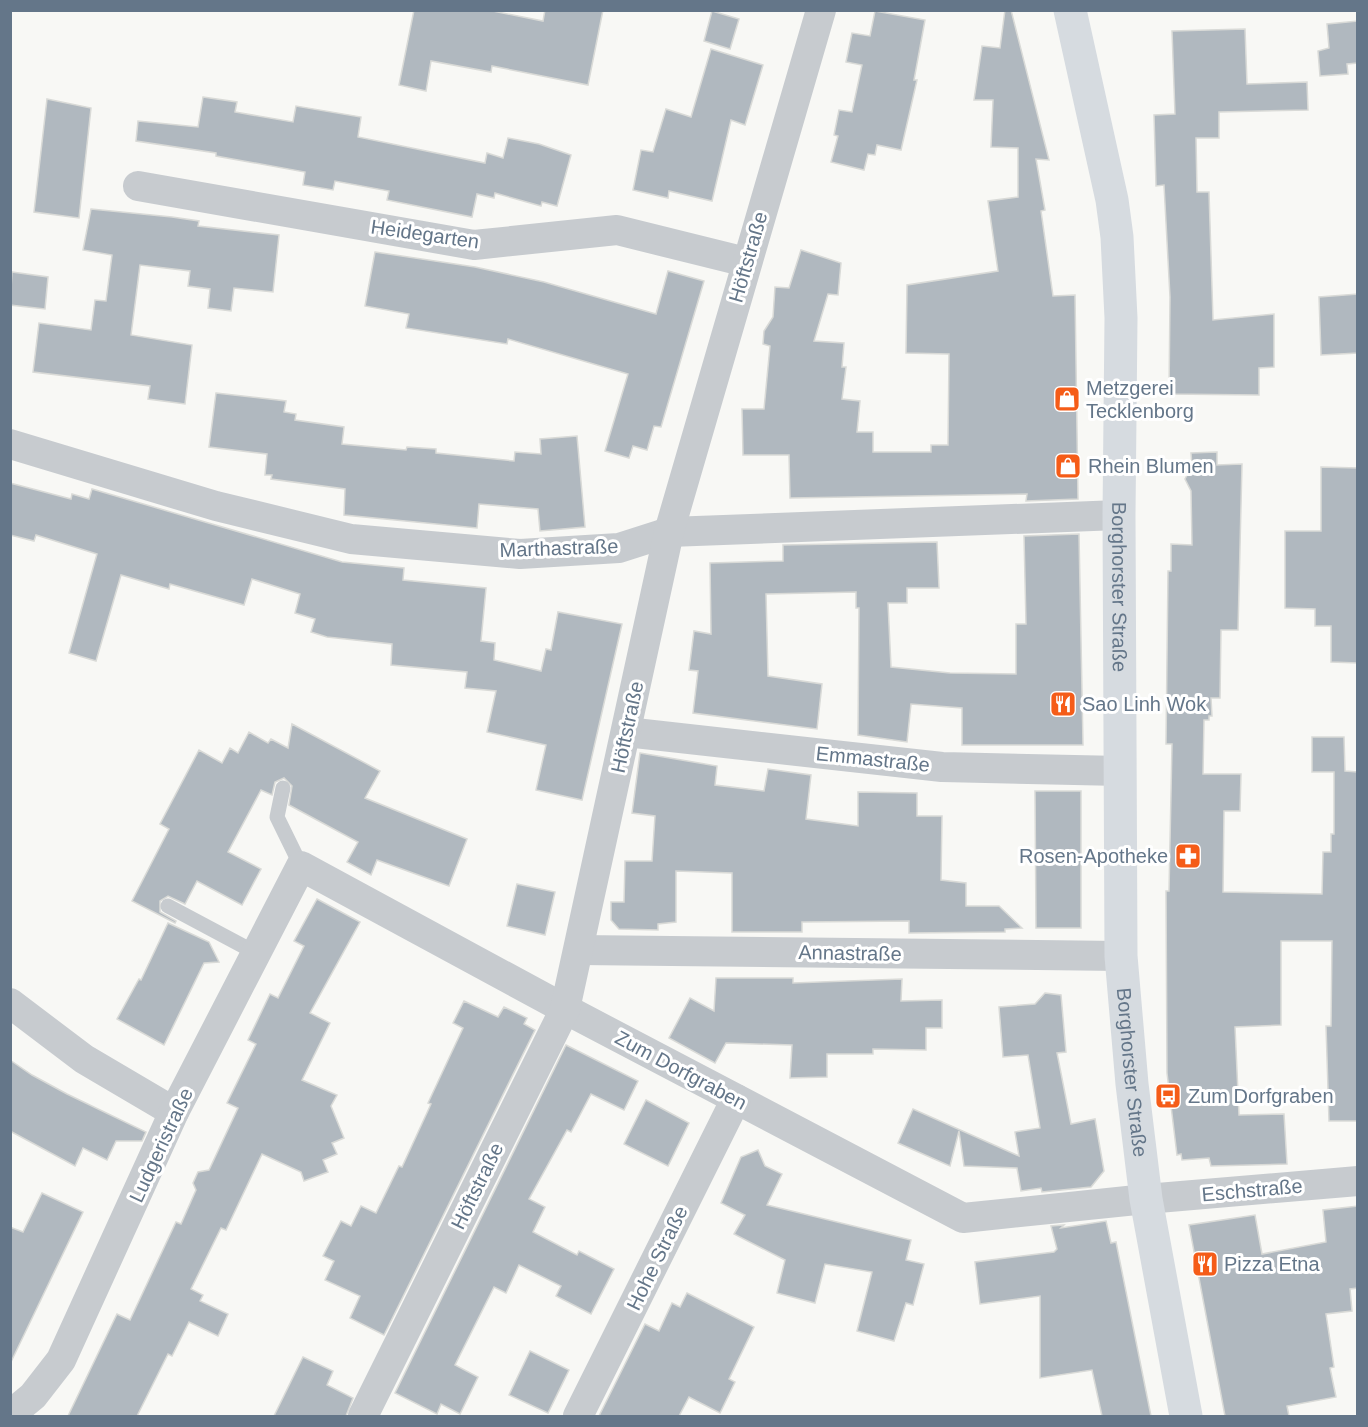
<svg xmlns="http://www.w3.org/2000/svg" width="1368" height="1427" font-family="Helvetica,sans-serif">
<rect width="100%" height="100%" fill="#f8f8f5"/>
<!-- building -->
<g fill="#b0b8bf" stroke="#d9dad7" stroke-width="1.5">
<path d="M414 10H488L543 21 545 10H603L588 85 492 66 491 72 431 61 426 91 399 85Z"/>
<path d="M1005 10H1011L1049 160 1036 159 1045 210 1041 211 1053 296 1075 295 1078 499 1026 501 1027 494 790 498 789 455H743L742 409H764L770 346 763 344 764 331 773 317 775 287 789 288 801 250 841 263 838 295 828 294 814 341 844 343 842 367H846L842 399 860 401 857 432H873V452H931V445H948L949 354 906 353 907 285 998 271 988 201 1018 197V148L991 147 993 100H974L982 46 1000 48Z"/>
<path d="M712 11 739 19 730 49 704 41Z"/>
<path d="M875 11 925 20 914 80H917L901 150 877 145 875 155 868 154 864 170 831 162 838 136 834 135 839 110 852 112 862 65 846 62 852 33 870 36Z"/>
<path d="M1358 21V63L1347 64 1348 74 1320 76 1318 51 1329 48 1327 24Z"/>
<path d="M1245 29 1247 84 1307 82 1308 110 1219 112V138H1196L1197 192H1209L1213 320 1274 314V367L1259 368V395L1169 394 1170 297 1164 185 1156 186 1154 115 1175 114 1172 31Z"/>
<path d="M711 49 763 65 745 125 731 120 712 201 669 191 668 198 633 190 641 150 653 152 666 109 691 117Z"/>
<path d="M203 97 237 102 235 112 293 122 296 106 361 117 358 137 485 163 487 153 503 158 508 138 539 144 571 155 557 206 542 202 541 206 495 193 494 198 477 194 472 217 387 200 389 191 335 181 333 190 303 185 305 172 216 156V153L136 141 138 121 198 127Z"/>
<path d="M47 99 91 108 79 218 34 212Z"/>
<path d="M91 209 172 217 199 221 198 226 279 235 273 292 234 288 231 311 208 308 210 289 188 286 190 271 140 265 131 335 192 345 185 404 148 399 150 386 33 372 39 323 91 330 95 300 106 301 112 255 83 250Z"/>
<path d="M375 252 475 267 544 282 656 314 668 271 704 281 661 427 654 426 647 450 633 446 629 458 605 451 628 374 508 339 507 344 406 328 409 314 365 306Z"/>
<path d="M12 272 48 277 45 309 10 305Z"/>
<path d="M1358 294V353L1321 355 1319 297Z"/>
<path d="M216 393 286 401 284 412 296 414 295 420 344 427 342 444 406 450 407 447 436 449V453L514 461 515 452 541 454 540 439 577 436 585 527 540 531 538 509 479 504 477 528 344 515 345 489 271 479 272 475H265L267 454 209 447Z"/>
<path d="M1217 452V465L1242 464 1238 630H1221L1220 698H1211L1212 716H1209V720H1204L1203 774H1241L1240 811H1224L1223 892 1322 894 1323 852H1331V834H1334V772H1312V737H1344L1345 771 1358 772V1121H1329L1326 1026H1331L1332 941H1281V1025L1235 1027 1239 1115 1284 1114 1287 1164 1211 1166 1209 1158 1182 1160 1181 1154 1177 1155 1167 1073 1166 891H1169L1172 744H1166L1168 571H1171V544L1192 545 1191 491 1185 479 1192 466 1191 453Z"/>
<path d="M1321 467 1358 468V663L1331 662V626H1315V609L1285 608V531H1321Z"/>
<path d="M10 483 71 499 72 494 89 499 92 489 342 562 404 568 403 580 486 588 481 641 495 643 494 660 541 671 546 649 551 650 558 612 622 624 582 800 536 790 546 745 487 732 496 691 465 688 467 672 391 665 392 644 327 637 311 632 315 619 295 613 300 594 252 579 244 605 170 584 169 589 121 575 96 661 69 653 97 554 36 535 34 541 10 535Z"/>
<path d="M1079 534 1083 745H962V708L911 704 907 742 858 735 859 608H856V592L766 594 768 676 822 684 817 729 693 713 698 671 689 670 694 631 711 634 710 563 783 561V545L937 542 939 588H907V603H888L891 667 950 673 1016 674V624H1026L1024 536Z"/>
<path d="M292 724 380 771 365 798 467 839 449 886 377 860 371 875 347 862 358 842 289 805 292 786 284 778 275 782 272 795 261 790 228 852 261 869 242 905 197 881 185 904 168 896 160 901V912L176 921 175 923 132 901 169 829 160 824 199 750 222 763 230 748 238 753 249 732 268 743 271 739 288 748Z"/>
<path d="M640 753 717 766 715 785 764 791 768 769 811 775 806 819 858 826V792L917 793V816H942L941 880 966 883V906H999L1022 928 1005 929V932L909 933V921L802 922V932H732V873L676 871V922L658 924V930L619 929 611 920V902H624L625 861H652L655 816 632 813Z"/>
<path d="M1035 791H1081V928H1036Z"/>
<path d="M517 884 555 892 545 935 507 926Z"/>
<path d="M317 899 360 922 310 1013 330 1023 302 1080 337 1095 331 1106 344 1138 332 1143 337 1154 323 1160 328 1172 304 1181 301 1172 262 1154 226 1230 221 1228 191 1289 203 1295 200 1301 228 1314 218 1336 189 1322 172 1356 168 1354 137 1416H68L117 1314 130 1320 176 1222 181 1224 196 1190 193 1183 198 1172 209 1170 238 1108 227 1103 256 1044 248 1040 270 994 278 998 304 946 294 941Z"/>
<path d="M168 923 209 942 219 962 204 963 164 1045 117 1019 139 979 141 980Z"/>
<path d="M716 978H793V983L902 979 901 1001 942 1000V1028H926V1050L873 1049V1054H827V1077L790 1078 792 1045 726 1043 715 1063 669 1038 690 998 714 1011Z"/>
<path d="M1045 993 1061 995 1066 1052 1057 1053 1071 1124 1095 1119 1104 1171 1091 1187 1042 1192 1041 1188 1021 1191 1017 1168 964 1166 959 1131 950 1166 898 1143 913 1109 1019 1156 1015 1132 1040 1128 1028 1055 1003 1057 999 1007 1035 1004Z"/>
<path d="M464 1001 498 1017 504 1007 527 1018 524 1024 535 1030 384 1335 350 1318 360 1296 325 1280 334 1261 323 1256 341 1221 351 1226 361 1206 376 1213 399 1166 402 1167 431 1104 428 1103 463 1028 453 1023Z"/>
<path d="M566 1045 638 1081 624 1110 591 1094 571 1132 567 1130 529 1199 545 1207 533 1232 577 1255 579 1251 614 1269 591 1314 556 1296 561 1286 519 1265 506 1293 494 1287 455 1365 478 1377 460 1414 441 1404 437 1414 395 1393Z"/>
<path d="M10 1060 32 1075 67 1094 146 1132 142 1141H116L107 1160 83 1148 75 1166 10 1131Z"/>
<path d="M646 1100 689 1123 668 1166 624 1144Z"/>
<path d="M758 1150 765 1166 782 1174 767 1205 911 1240 906 1260 924 1264 913 1305 906 1303 894 1341 857 1331 872 1272 825 1264 815 1303 777 1293 785 1260 734 1234 745 1215 721 1203 741 1157Z"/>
<path d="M42 1193 83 1212 10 1364V1227L23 1232Z"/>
<path d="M1358 1206V1288L1350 1289 1352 1311 1326 1314 1334 1367 1330 1368 1336 1397 1287 1406 1289 1416H1225L1189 1225 1255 1215 1262 1254 1326 1242 1323 1210Z"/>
<path d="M1106 1221 1111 1243 1116 1242 1151 1416H1102L1092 1370 1040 1378V1296L980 1304 975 1262 1054 1252 1057 1249 1051 1226 1064 1225 1061 1228Z"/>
<path d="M687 1293 754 1327 729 1379 735 1382 720 1413 689 1397 679 1416H599L645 1324 659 1331 672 1303 680 1307Z"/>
<path d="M530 1351 569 1370 548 1413 509 1395Z"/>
<path d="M303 1357 333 1371 327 1385 353 1398 346 1416H274Z"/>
</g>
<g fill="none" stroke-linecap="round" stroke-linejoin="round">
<!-- lane -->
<g stroke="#c7cbcf" stroke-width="15">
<path d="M283 788 277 817 301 866"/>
<path d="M168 906 256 953"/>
</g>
<!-- street -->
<g stroke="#c7cbcf" stroke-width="30">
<path d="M138 186 474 245 617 230 746 262"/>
<path d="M10 444 216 506 351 539 520 554 619 548 669 532 1119 515"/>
<path d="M626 732 942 767 1121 771"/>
<path d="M579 950 1121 956"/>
<path d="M10 1003 84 1059 174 1112"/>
<path d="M10 1415 33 1396 61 1360 174 1112 301 866 565 1009 963 1218 1146 1199 1358 1181"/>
<path d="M363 1416 565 1009 669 532 821 10"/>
<path d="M578 1416 736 1099"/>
</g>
<!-- secondary -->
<path stroke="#d6dbe0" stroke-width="33" id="s1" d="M1070 10 1112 200 1117 237 1121 318 1119 515 1121 956 1132 1084 1146 1199 1186 1416"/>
</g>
<!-- icons -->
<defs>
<symbol id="shop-square" viewBox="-11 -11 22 22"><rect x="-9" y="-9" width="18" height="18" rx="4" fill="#f55c18" stroke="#fff"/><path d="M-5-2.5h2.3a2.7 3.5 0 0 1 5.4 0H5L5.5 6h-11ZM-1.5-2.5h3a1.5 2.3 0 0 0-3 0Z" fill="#fff"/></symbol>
<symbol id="restaurant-square" viewBox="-11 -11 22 22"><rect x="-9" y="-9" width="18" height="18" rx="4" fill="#f55c18" stroke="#fff"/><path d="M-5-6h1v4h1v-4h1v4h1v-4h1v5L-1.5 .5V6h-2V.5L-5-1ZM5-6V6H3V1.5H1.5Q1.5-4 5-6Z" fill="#fff"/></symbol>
<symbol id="pharmacy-square" viewBox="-11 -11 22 22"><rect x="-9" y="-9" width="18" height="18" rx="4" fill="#f55c18" stroke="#fff"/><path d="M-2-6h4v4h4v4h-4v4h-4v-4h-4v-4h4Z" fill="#fff"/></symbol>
<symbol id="bus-square" viewBox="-11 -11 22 22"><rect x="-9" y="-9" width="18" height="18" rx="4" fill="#f55c18" stroke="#fff"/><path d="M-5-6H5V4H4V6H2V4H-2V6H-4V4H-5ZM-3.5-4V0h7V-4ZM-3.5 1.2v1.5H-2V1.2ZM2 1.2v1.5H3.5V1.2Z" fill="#fff"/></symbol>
</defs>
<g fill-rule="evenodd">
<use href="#shop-square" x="1052" y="384" width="30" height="30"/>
<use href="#shop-square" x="1053" y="451" width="30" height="30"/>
<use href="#restaurant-square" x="1048" y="689" width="30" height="30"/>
<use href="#pharmacy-square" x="1173" y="841" width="30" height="30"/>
<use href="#bus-square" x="1153" y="1081" width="30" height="30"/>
<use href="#restaurant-square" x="1190" y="1249" width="30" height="30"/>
</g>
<g text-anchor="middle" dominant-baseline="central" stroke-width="6" stroke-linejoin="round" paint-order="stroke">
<!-- street labels -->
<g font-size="20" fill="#647689" stroke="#fff">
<text transform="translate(425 234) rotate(8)">Heidegarten</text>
<text transform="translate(748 257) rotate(-74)">Höftstraße</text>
<text transform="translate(559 548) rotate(-2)">Marthastraße</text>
<text stroke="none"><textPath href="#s1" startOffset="582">Borghorster Straße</textPath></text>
<text transform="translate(627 727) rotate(-78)">Höftstraße</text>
<text transform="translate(873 759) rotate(6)">Emmastraße</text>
<text transform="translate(850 953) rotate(1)">Annastraße</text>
<text transform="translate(681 1070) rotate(28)">Zum Dorfgraben</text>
<text stroke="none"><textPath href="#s1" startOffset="1068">Borghorster Straße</textPath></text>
<text transform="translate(161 1145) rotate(-65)">Ludgeristraße</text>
<text transform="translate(477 1186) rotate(-64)">Höftstraße</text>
<text transform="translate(1252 1190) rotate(-5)">Eschstraße</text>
<text transform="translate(657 1258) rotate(-64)">Hohe Straße</text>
</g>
<!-- poi labels -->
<g font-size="20" fill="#647689" stroke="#fff" text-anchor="start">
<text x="1086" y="388">Metzgerei<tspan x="1086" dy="23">Tecklenborg</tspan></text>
<text x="1088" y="466">Rhein Blumen</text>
<text x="1082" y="704">Sao Linh Wok</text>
<text x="1168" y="856" text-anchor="end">Rosen-Apotheke</text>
<text x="1188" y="1096">Zum Dorfgraben</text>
<text x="1224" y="1264">Pizza Etna</text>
</g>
</g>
<!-- border -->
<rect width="1368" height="1427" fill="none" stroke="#647689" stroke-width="24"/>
</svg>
